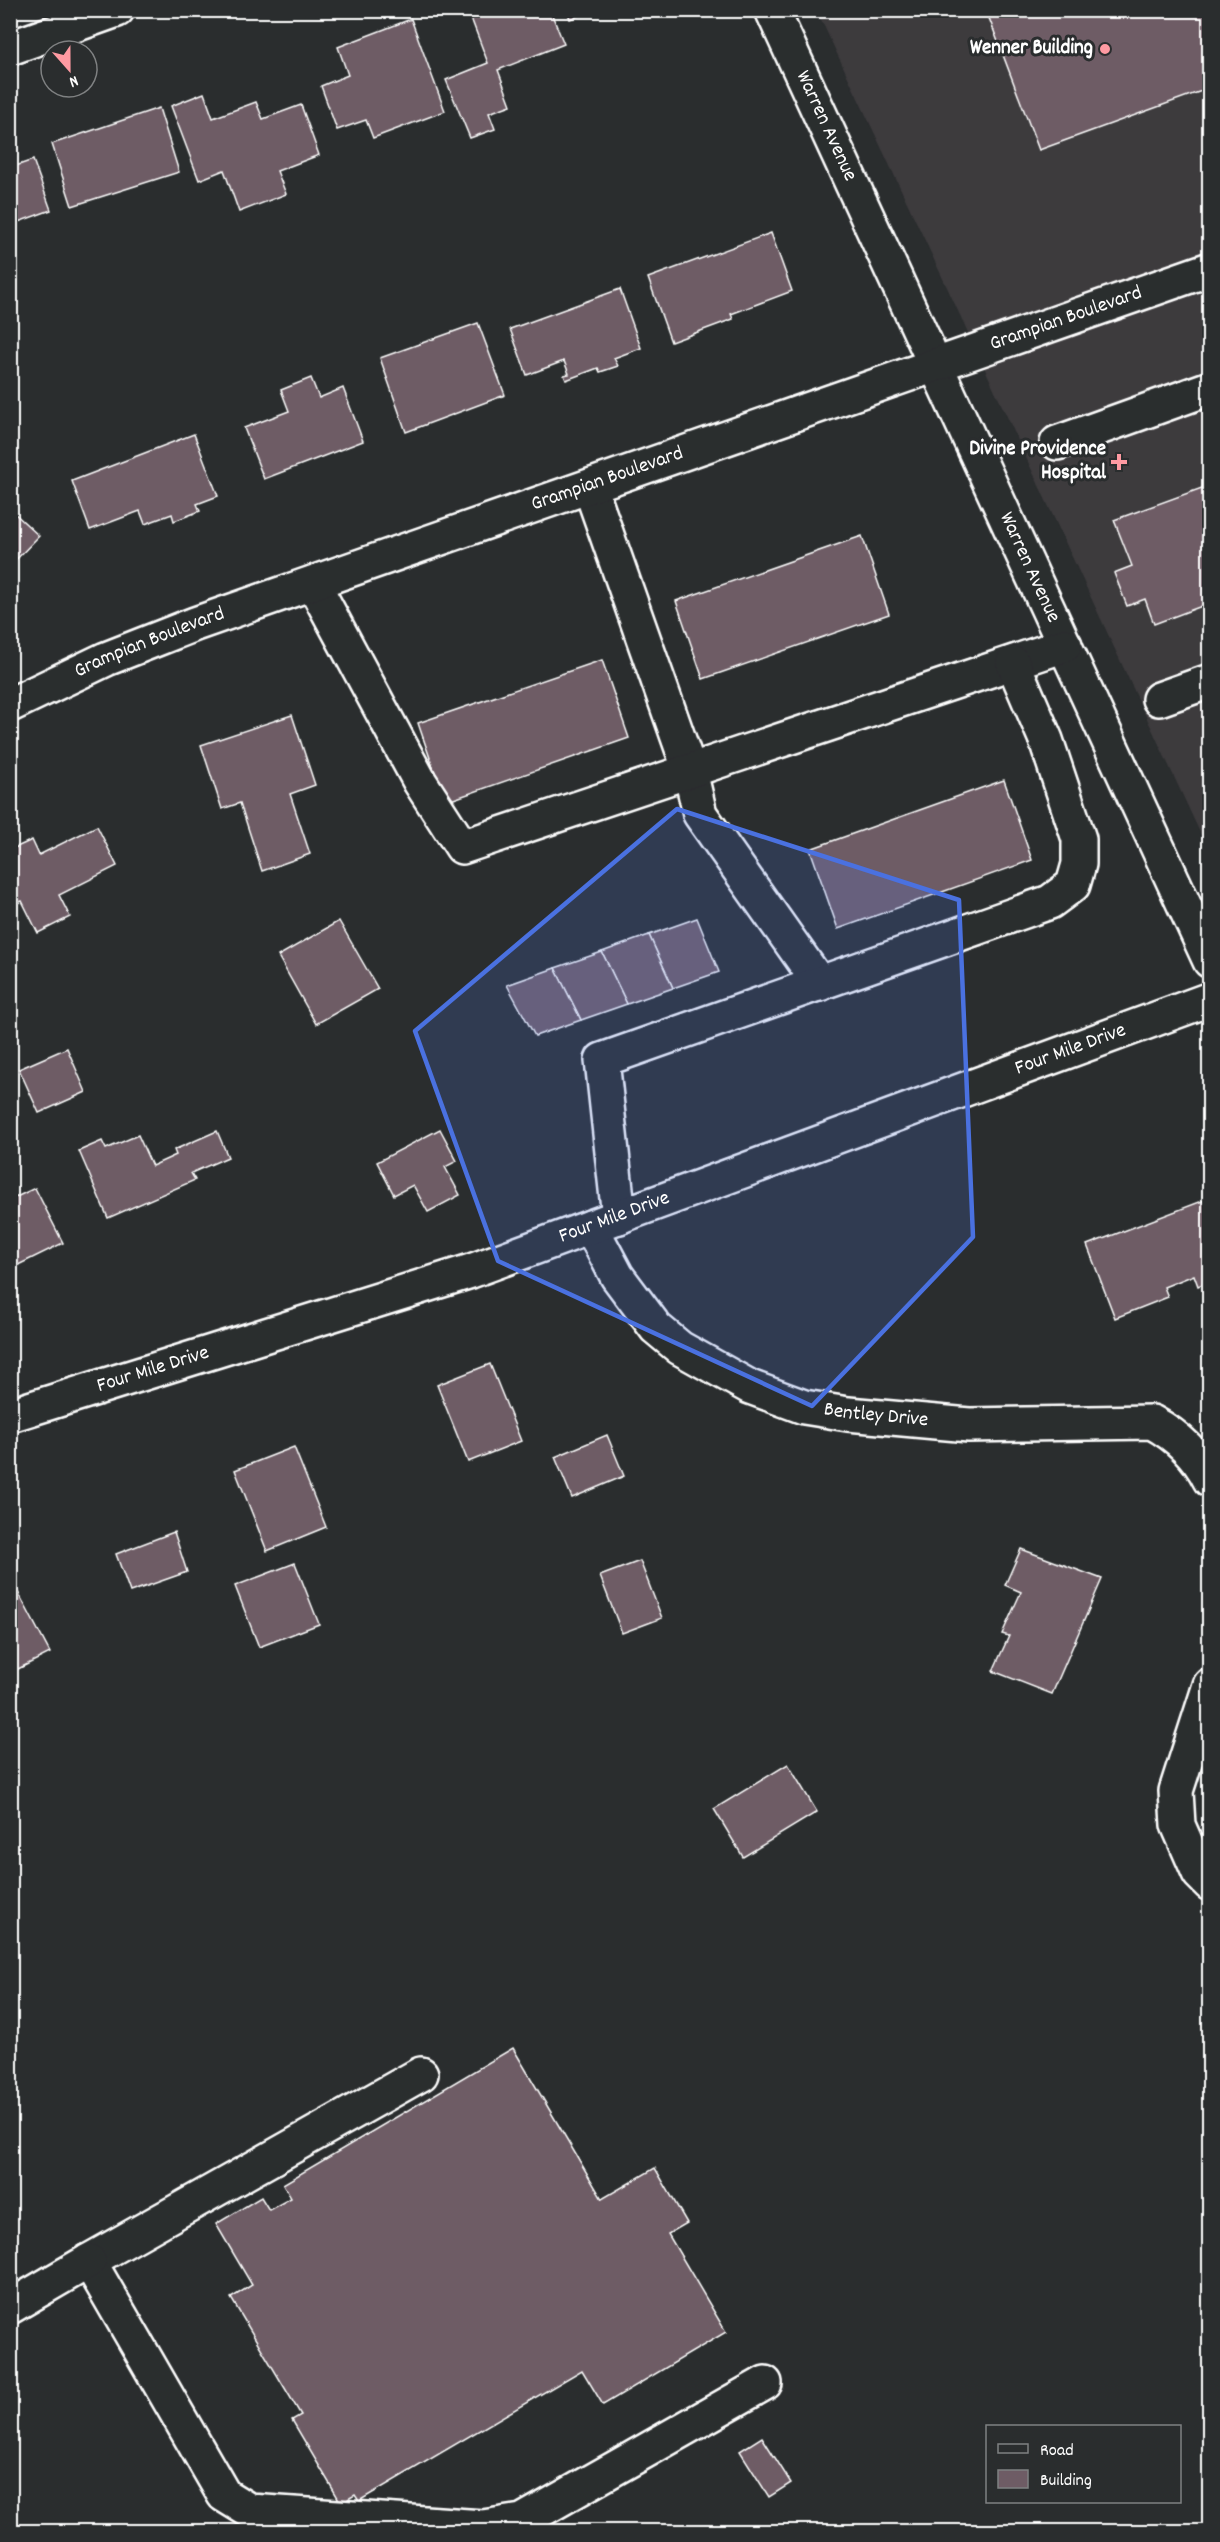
<svg xmlns="http://www.w3.org/2000/svg" width="1220" height="2542" font-family="Dekko,sans-serif">
<rect width="100%" height="100%" fill="#2a2d2e"/>
<filter id="ink" filterUnits="userSpaceOnUse"><feTurbulence type="fractalNoise" baseFrequency=".0167" numOctaves="2"/><feDisplacementMap in="SourceGraphic" scale="12" xChannelSelector="R" yChannelSelector="G"/><feConvolveMatrix kernelMatrix="1 2 1 2 8 2 1 2 1" color-interpolation-filters="sRGB"/></filter>
<g filter="url(#ink)">
<!-- built -->
<path fill="#3e3b3e" d="M817 11H1209V852L946 285Z"/>
<!-- building -->
<g fill="#6e5c65" stroke="#fff" stroke-width="1.5">
<path d="M468 10H550L564 44 498 70 511 105 489 113 495 129 470 138 446 80 488 63Z"/>
<path d="M567 10H594L570 19Z"/>
<path d="M986 10H1210V88L1039 150Z"/>
<path d="M411 19 445 111 373 138 366 120 337 130 321 86 348 75 338 47Z"/>
<path d="M204 93 213 118 256 102 263 119 301 105 319 155 277 171 286 194 239 212 224 170 199 180 171 106Z"/>
<path d="M159 108 179 172 72 206 52 144Z"/>
<path d="M33 160 51 210 10 225V168Z"/>
<path d="M771 233 792 291 731 314 733 319 671 342 648 278Z"/>
<path d="M620 289 641 348 614 358 618 366 600 372 598 368 566 380 564 375 569 374 564 361 527 375 510 329Z"/>
<path d="M478 323 505 395 406 432 380 358Z"/>
<path d="M311 378 319 398 343 388 363 441 264 479 244 428 289 411 281 390Z"/>
<path d="M194 434 218 496 197 504 200 511 174 521 172 514 145 524 140 511 90 530 72 481Z"/>
<path d="M1210 485V603L1154 624 1145 599 1127 606 1114 573 1132 566 1114 520Z"/>
<path d="M10 509 39 536 10 566Z"/>
<path d="M862 536 889 614 703 679 676 601Z"/>
<path d="M602 660 629 738 445 802 418 723Z"/>
<path d="M292 715 315 785 290 794 310 854 262 871 240 803 222 809 201 745Z"/>
<path d="M1004 780 1032 860 838 929 810 849Z"/>
<path d="M97 826 117 866 59 895 70 917 38 933 22 901 10 906V850L32 840 39 855Z"/>
<path d="M697 918 719 972 673 988 649 935Z"/>
<path d="M339 921 378 989 316 1024 278 956Z"/>
<path d="M649 935 673 988 627 1004 602 952Z"/>
<path d="M602 952 627 1004 581 1020 555 968Z"/>
<path d="M555 968 581 1020 535 1036 507 985Z"/>
<path d="M67 1048 86 1092 39 1113 19 1069Z"/>
<path d="M440 1129 457 1161 445 1167 460 1195 428 1212 413 1185 394 1195 377 1162Z"/>
<path d="M217 1131 228 1157 191 1173 195 1180 108 1218 79 1151 102 1141 106 1149 138 1135 152 1166 176 1155 174 1150Z"/>
<path d="M35 1188 63 1243 10 1269V1200Z"/>
<path d="M1210 1198V1281L1198 1286 1194 1275 1164 1287 1168 1297 1115 1318 1087 1245Z"/>
<path d="M490 1364 521 1441 468 1462 437 1385Z"/>
<path d="M607 1435 624 1476 572 1498 555 1457Z"/>
<path d="M294 1447 326 1527 267 1551 235 1470Z"/>
<path d="M174 1532 187 1572 130 1592 116 1554Z"/>
<path d="M1021 1549 1102 1579 1052 1694 993 1671 1009 1636 1002 1634 1021 1592 1005 1585Z"/>
<path d="M640 1561 662 1618 622 1633 600 1576Z"/>
<path d="M295 1563 319 1624 259 1647 235 1586Z"/>
<path d="M10 1577 50 1653 12 1672 10 1670Z"/>
<path d="M788 1764 817 1812 743 1857 714 1809Z"/>
<path d="M513 2048 602 2199 655 2168 687 2223 668 2234 726 2332 603 2405 582 2370 359 2501 355 2495 341 2503 292 2420 301 2415 231 2298 252 2285 216 2224 261 2197 269 2210 291 2198 283 2184Z"/>
<path d="M762 2437 791 2483 769 2497 740 2451Z"/>
</g>
<g fill="none" stroke-linecap="round" stroke-linejoin="round">
<defs>
<g id="minor">
<path id="s1" d="M772 10 1210 961"/>
<path d="M10 48 117 10"/>
<path d="M1057 443 1210 388"/>
<path d="M590 487 690 771 700 814 820 984"/>
<path d="M313 583 420 782 462 847 1065 645"/>
<path d="M1159 699 1210 681"/>
<path id="s2" d="M10 705 106 659 195 624 1210 269"/>
<path d="M619 1217 602 1060 1050 902 1073 885 1079 864V839L1046 740 1013 663"/>
<path id="s3" d="M591 1227 617 1276 656 1328 680 1348 750 1387 804 1407 848 1414 969 1425 1152 1422C1178 1436 1197 1454 1210 1480"/>
<path id="s4" d="M10 1415 471 1271 1210 999"/>
<path d="M1210 1685 1176 1791 1178 1825 1199 1873 1210 1884"/>
<path d="M421 2074 89 2261 224 2495 250 2511 483 2527 522 2521 765 2383"/>
<path d="M10 2307 89 2261"/>
</g>
</defs>
<!-- minor casing -->
<use href="#minor" stroke="#fff" stroke-width="38"/>
<!-- minor -->
<use href="#minor" stroke="#2a2d2e" stroke-width="33"/>
</g>
</g>
<!-- marked area -->
<path fill="#4a71e0" fill-opacity="0.2" stroke="#4a71e0" stroke-width="4.5" stroke-linejoin="round" d="M677 809 959 900 973 1237 812 1406 498 1261 415 1031Z"/>
<!-- markers -->
<g fill="#ff9aa2" stroke="#2a2d2e" stroke-width="2">
<circle cx="1105" cy="49" r="6"/>
<path d="M1116 453h6v6h6v6h-6v6h-6v-6h-6v-6h6z"/>
</g>
<g text-anchor="middle" dominant-baseline="central" stroke-width="6" stroke-linejoin="round" paint-order="stroke">
<!-- poi labels -->
<g font-size="21" font-weight="bold" fill="#fff" stroke="#2a2d2e" text-anchor="end">
<text x="1093" y="49">Wenner Building</text>
<text x="1106" y="450">Divine Providence<tspan x="1106" dy="24">Hospital</tspan></text>
</g>
<!-- street labels -->
<g font-size="21" fill="#fff" stroke="#2a2d2e">
<text stroke="none"><textPath href="#s1" startOffset="128">Warren Avenue</textPath></text>
<text stroke="none"><textPath href="#s2" startOffset="1125">Grampian Boulevard</textPath></text>
<text stroke="none"><textPath href="#s2" startOffset="639">Grampian Boulevard</textPath></text>
<text stroke="none"><textPath href="#s1" startOffset="614">Warren Avenue</textPath></text>
<text stroke="none"><textPath href="#s2" startOffset="153">Grampian Boulevard</textPath></text>
<text stroke="none"><textPath href="#s4" startOffset="1122">Four Mile Drive</textPath></text>
<text stroke="none"><textPath href="#s4" startOffset="636">Four Mile Drive</textPath></text>
<text stroke="none"><textPath href="#s4" startOffset="150">Four Mile Drive</textPath></text>
<text stroke="none"><textPath href="#s3" startOffset="362">Bentley Drive</textPath></text>
</g>
</g>
<!-- margin -->
<rect width="1220" height="2542" fill="none" stroke="#2a2d2e" stroke-width="36"/>
<rect x="18" y="18" width="1184" height="2506" fill="none" stroke="#fff" stroke-width="2" filter="url(#ink)"/>
<!-- legend -->
<rect x="986" y="2425" width="195" height="78" fill="#2a2d2e" stroke="#7f8182" stroke-width="1.5"/>
<rect x="998" y="2444" width="30" height="9" fill="#2a2d2e" stroke="#7f8182" stroke-width="1.5"/>
<text x="1040" y="2455" font-size="18" fill="#ffffff">Road</text>
<rect x="998" y="2470" width="30" height="18" fill="#6e5c65" stroke="#7f8182" stroke-width="1.5"/>
<text x="1040" y="2485" font-size="18" fill="#ffffff">Building</text>
<!-- north arrow -->
<g transform="translate(69 69) rotate(159)"><circle r="28" fill="#2a2d2e" stroke="#7f8182" stroke-width="1.5"/>
<path d="M0-4.5L10 22L0 15L-10 22Z" fill="#ff9aa2"/>
<text y="-9" font-size="16" font-weight="bold" text-anchor="middle" fill="#ffffff">N</text>
</g>
</svg>
